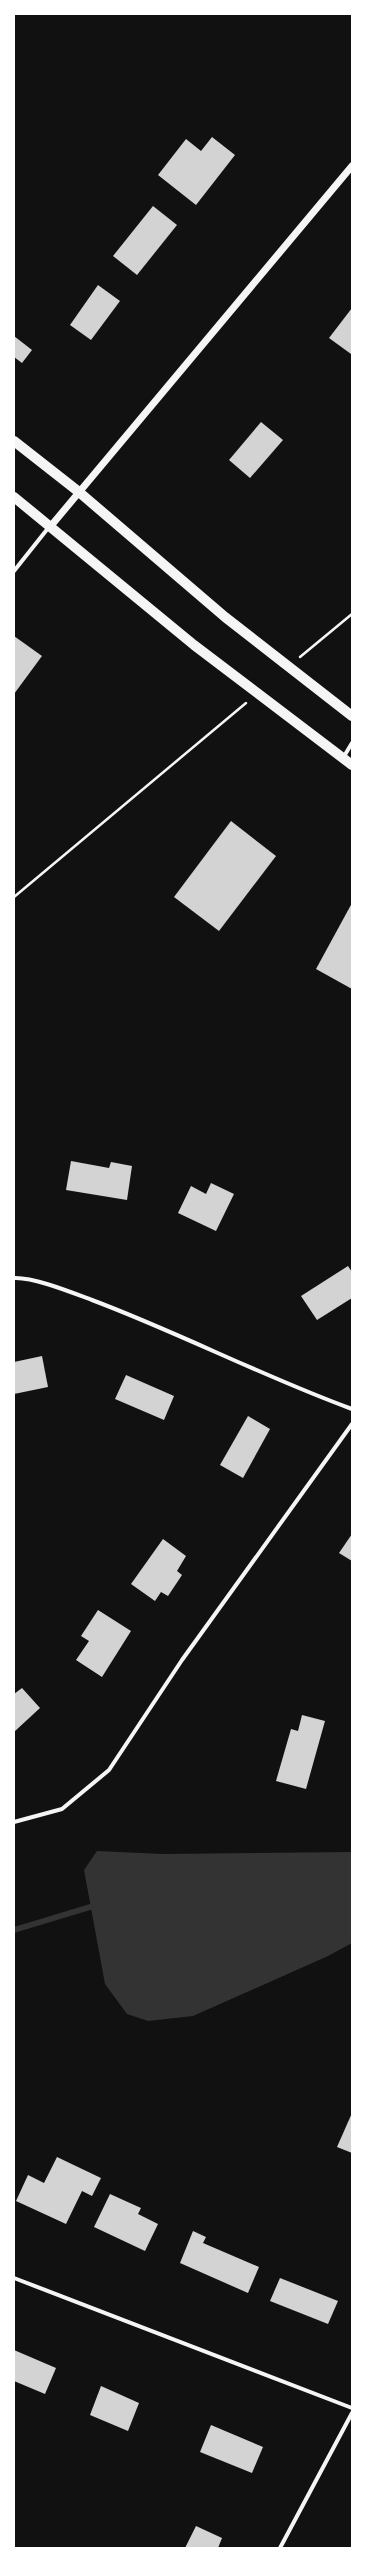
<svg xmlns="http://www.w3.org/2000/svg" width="366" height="2562" font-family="'Archivo Narrow',sans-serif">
<rect width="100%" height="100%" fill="#111"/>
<!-- water -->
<path fill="#333" d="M97 1851 163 1854 352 1852V1943L328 1956 193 2016 148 2021 127 2014 105 1984 84 1870Z"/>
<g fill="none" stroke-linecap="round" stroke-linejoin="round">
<!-- stream -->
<path stroke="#333" stroke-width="6" d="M14 1930 90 1907"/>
</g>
<!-- building -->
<g fill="#d3d3d3">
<path d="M212 137 235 155 196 205 158 175 186 139 201 151Z"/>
<path d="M153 206 177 225 137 275 113 256Z"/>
<path d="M98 285 120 301 91 340 70 325Z"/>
<path d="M352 308V353L351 354 329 338Z"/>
<path d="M14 336 32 350 22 363 14 357Z"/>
<path d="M261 422 283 440 250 478 229 460Z"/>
<path d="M14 636 42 656 14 694Z"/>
<path d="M231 821 276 856 219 931 174 897Z"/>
<path d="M352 903V989L316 969Z"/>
<path d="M71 1161 109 1168 111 1162 132 1166 127 1200 66 1190Z"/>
<path d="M211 1183 234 1194 216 1231 178 1213 191 1186 206 1194Z"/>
<path d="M348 1266 352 1272V1298L317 1320 301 1296Z"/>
<path d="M42 1356 48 1387 14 1394V1362Z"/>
<path d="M126 1375 174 1396 164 1420 115 1399Z"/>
<path d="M248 1416 270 1429 243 1478 220 1465Z"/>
<path d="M352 1534V1561L339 1553Z"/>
<path d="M163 1539 186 1556 177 1571 182 1575 168 1596 161 1592 155 1601 131 1584Z"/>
<path d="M98 1610 131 1631 102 1677 76 1660 89 1641 81 1636Z"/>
<path d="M22 1688 40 1708 14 1732V1694Z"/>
<path d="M302 1715 325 1721 306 1789 276 1781 291 1729 298 1731Z"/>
<path d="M352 2113V2153L337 2147Z"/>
<path d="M57 2157 101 2178 92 2196 82 2191 66 2224 16 2201 28 2175 44 2183Z"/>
<path d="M110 2194 141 2208 138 2214 158 2224 145 2251 94 2227Z"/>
<path d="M193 2231 206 2237 203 2243 259 2267 248 2293 180 2263Z"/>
<path d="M280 2278 338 2301 328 2324 270 2301Z"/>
<path d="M14 2350 56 2368 45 2394 14 2381Z"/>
<path d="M101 2386 139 2403 128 2431 90 2415Z"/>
<path d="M211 2425 263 2447 252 2473 200 2452Z"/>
<path d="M196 2526 222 2538 218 2548H185Z"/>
</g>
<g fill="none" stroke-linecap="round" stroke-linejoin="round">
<!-- path -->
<g stroke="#f5f5f5" stroke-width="2.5">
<path d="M300 657 352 614"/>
<path d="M14 897 246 703"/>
</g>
<!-- minor -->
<g stroke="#f5f5f5" stroke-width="4">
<path d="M14 571 49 527"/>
<path d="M343 758 352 743"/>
<path d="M14 1278C34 1277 73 1293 92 1300 180 1333 264 1377 352 1409"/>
<path d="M14 1822 62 1809 109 1770 182 1660 352 1424"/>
<path d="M14 2278 352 2408"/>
<path d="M280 2548 352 2413"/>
</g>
<!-- tertiary -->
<path stroke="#f5f5f5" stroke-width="7" d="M50 527 352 166"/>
<!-- primary -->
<g stroke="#f5f5f5" stroke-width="10">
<path d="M14 441 79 492 225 617 352 716"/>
<path d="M14 497 194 645 352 765"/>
</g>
</g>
<!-- border -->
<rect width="366" height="2562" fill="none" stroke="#ffffff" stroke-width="30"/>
</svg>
